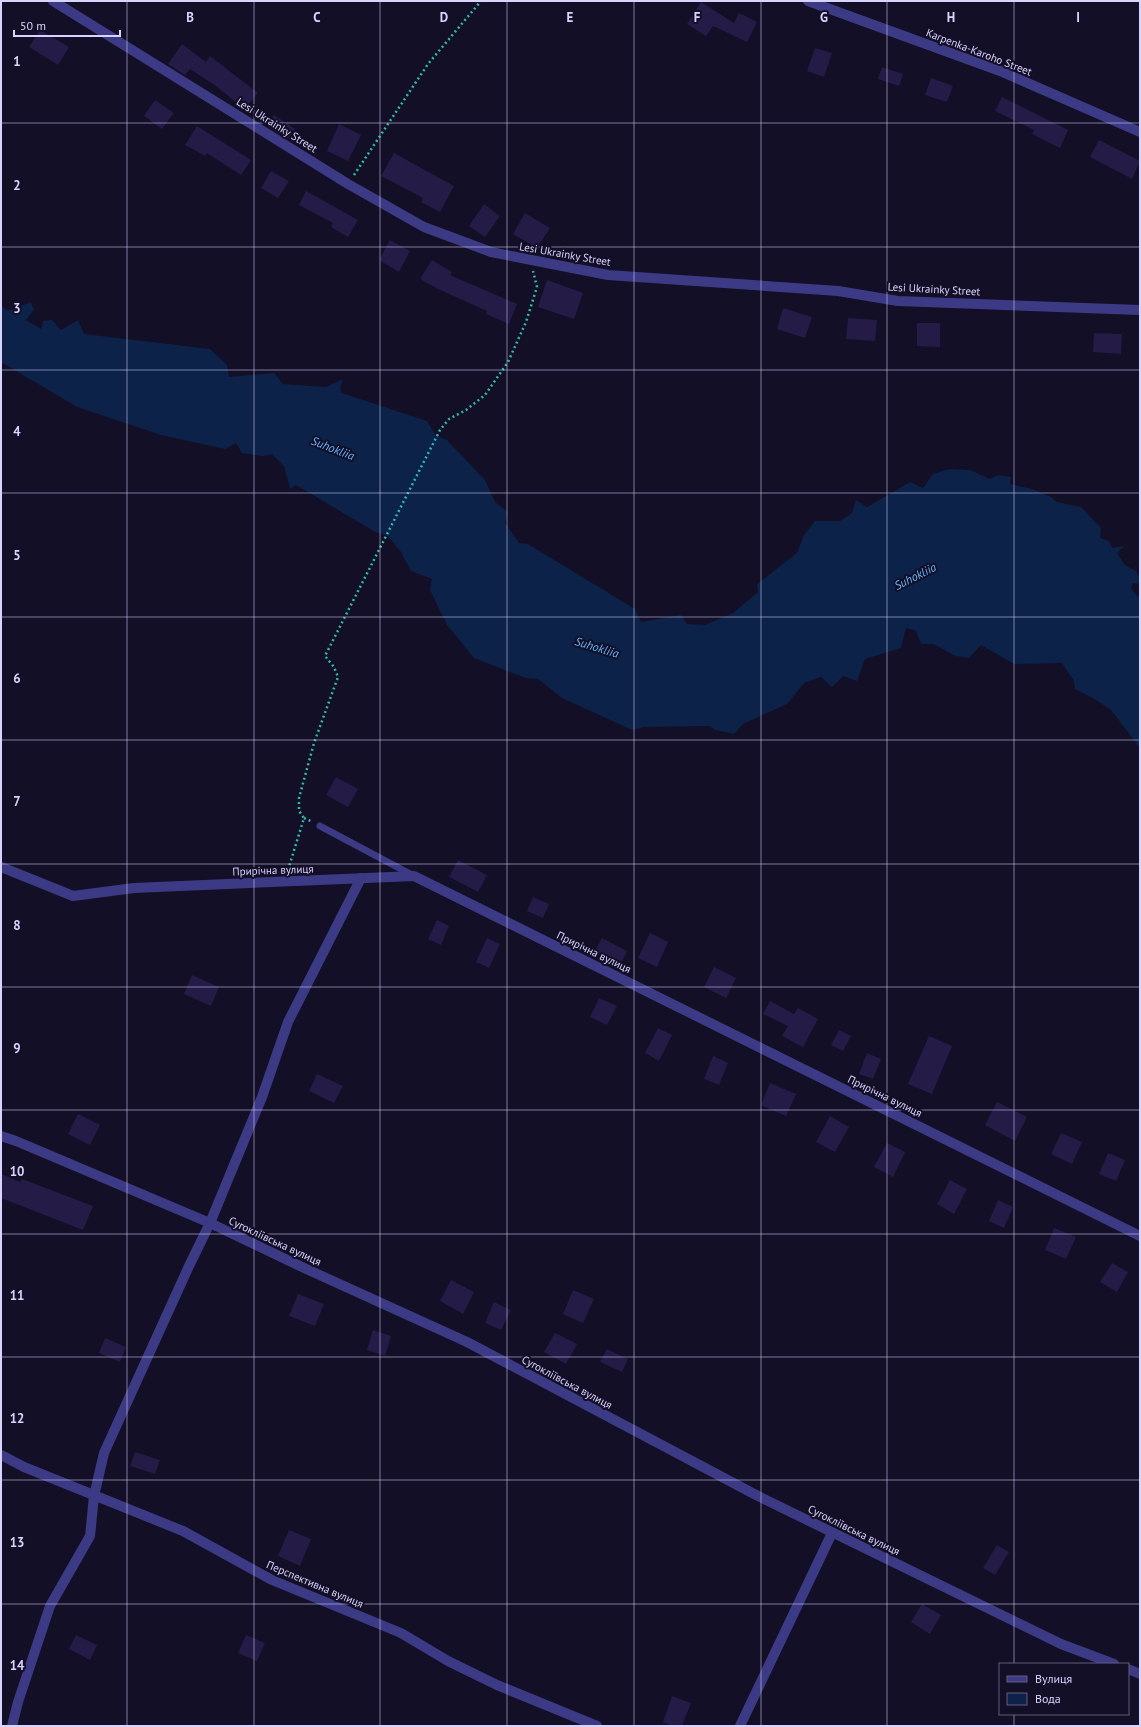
<svg xmlns="http://www.w3.org/2000/svg" width="1141" height="1727" font-family="'PT Sans',sans-serif">
<rect width="100%" height="100%" fill="#130f26"/>
<!-- water -->
<path fill="#0c2248" d="M31 302 34 310 26 320 41 329 43 321 52 320 61 330 78 320 84 334 210 349 227 365 229 377 274 373 283 384 326 387 343 379 340 388 342 393 427 421 436 436 447 440 485 480 495 502 508 512 505 523 519 543 528 544 635 609 641 622 681 615 687 624 705 625 733 613 758 592 757 584 797 553 804 535 815 521H840L852 513 856 500 867 507 910 482 923 488 933 474 950 469 970 470 990 479 998 475 1011 477 1010 484 1032 489 1051 497 1057 502 1081 507 1101 528 1100 538 1109 541 1112 548 1124 546 1117 553 1125 565 1136 571 1140 578 1138 584 1133 583 1131 588 1137 596 1140 597V748L1111 710 1093 698 1075 689 1074 681 1062 663 1014 664 981 645 969 658 955 656 934 644H921L916 631 906 628 901 648 865 659 857 681 843 676 832 687 821 677 804 683 787 704 743 724 734 734 715 730 710 726 644 727 632 730 562 698 538 679 525 678 474 658 447 625 430 590 432 579 411 571 401 552 388 536 375 532 296 485 290 489 284 466 272 454 264 456 242 453 236 443 225 449 161 435 77 407 1 362V306L8 311Z"/>
<!-- building -->
<g fill="#241b47">
<path d="M701 2 734 23 739 13 757 22 747 42 713 26 706 36 687 24Z"/>
<path d="M40 30 69 47 58 65 29 47Z"/>
<path d="M182 44 206 62 210 56 258 93 244 109 216 86 190 69 185 75 168 64Z"/>
<path d="M815 48 832 53 824 77 807 71Z"/>
<path d="M882 67 903 74 899 86 878 79Z"/>
<path d="M931 78 953 86 947 102 925 95Z"/>
<path d="M1002 97 1068 130 1060 148 1032 134 1034 130 995 111Z"/>
<path d="M155 100 174 113 162 129 144 116Z"/>
<path d="M274 115 295 129 288 139 267 126Z"/>
<path d="M339 124 361 135 348 161 327 151Z"/>
<path d="M197 126 251 160 241 175 207 153 205 156 185 145Z"/>
<path d="M1099 140 1140 161 1132 179 1090 157Z"/>
<path d="M394 153 454 186 440 212 421 202 423 198 381 176Z"/>
<path d="M271 171 289 181 278 198 261 188Z"/>
<path d="M306 191 358 220 348 237 331 227 333 223 299 205Z"/>
<path d="M484 204 500 216 485 237 469 226Z"/>
<path d="M525 213 550 228 537 248 513 234Z"/>
<path d="M390 240 410 251 399 272 379 260Z"/>
<path d="M432 260 452 272 450 275 517 304 509 324 486 314 487 311 438 289 420 279Z"/>
<path d="M547 280 583 293 574 319 538 307Z"/>
<path d="M783 308 812 317 805 338 777 329Z"/>
<path d="M848 318 877 320 875 341 846 339Z"/>
<path d="M917 323H940V347L917 346Z"/>
<path d="M1094 333 1122 334 1121 354 1093 352Z"/>
<path d="M336 777 358 789 348 807 326 795Z"/>
<path d="M458 860 487 875 478 892 449 877Z"/>
<path d="M533 897 549 904 543 918 527 911Z"/>
<path d="M437 920 449 926 441 945 428 939Z"/>
<path d="M650 933 668 942 657 967 638 958Z"/>
<path d="M487 938 500 944 489 968 476 962Z"/>
<path d="M602 938 627 951 621 964 595 951Z"/>
<path d="M714 967 736 978 726 998 704 987Z"/>
<path d="M192 975 219 987 211 1006 184 994Z"/>
<path d="M599 998 617 1006 607 1025 590 1017Z"/>
<path d="M770 1001 794 1014 798 1008 818 1019 803 1047 782 1036 788 1026 763 1014Z"/>
<path d="M658 1028 672 1035 659 1061 645 1053Z"/>
<path d="M839 1030 851 1036 843 1051 831 1045Z"/>
<path d="M929 1036 952 1046 932 1094 908 1084Z"/>
<path d="M867 1053 881 1059 873 1079 859 1074Z"/>
<path d="M713 1056 728 1063 719 1085 704 1079Z"/>
<path d="M317 1074 343 1086 334 1103 309 1091Z"/>
<path d="M770 1083 796 1094 786 1116 761 1105Z"/>
<path d="M997 1102 1027 1117 1015 1141 985 1125Z"/>
<path d="M78 1114 100 1125 90 1145 68 1134Z"/>
<path d="M830 1116 849 1127 835 1152 816 1142Z"/>
<path d="M1061 1133 1082 1142 1072 1164 1051 1154Z"/>
<path d="M887 1143 905 1152 893 1177 874 1167Z"/>
<path d="M1108 1153 1125 1160 1116 1181 1099 1174Z"/>
<path d="M1 1174 20 1182 22 1179 93 1206 83 1230 1 1198Z"/>
<path d="M950 1180 967 1189 954 1214 937 1204Z"/>
<path d="M998 1200 1013 1207 1004 1228 989 1221Z"/>
<path d="M1054 1228 1076 1237 1066 1259 1045 1250Z"/>
<path d="M1112 1263 1128 1272 1117 1292 1100 1282Z"/>
<path d="M451 1280 474 1292 463 1314 440 1301Z"/>
<path d="M573 1290 594 1299 583 1323 563 1314Z"/>
<path d="M298 1294 324 1304 315 1326 289 1316Z"/>
<path d="M494 1302 511 1310 501 1330 485 1323Z"/>
<path d="M373 1330 391 1336 385 1356 367 1350Z"/>
<path d="M555 1333 577 1344 566 1364 544 1352Z"/>
<path d="M105 1338 126 1347 120 1362 99 1353Z"/>
<path d="M607 1349 628 1359 622 1372 600 1362Z"/>
<path d="M135 1452 160 1460 155 1474 130 1466Z"/>
<path d="M289 1530 311 1539 300 1566 278 1556Z"/>
<path d="M997 1545 1009 1552 995 1575 983 1568Z"/>
<path d="M922 1604 941 1615 930 1634 911 1622Z"/>
<path d="M76 1635 97 1645 90 1660 69 1649Z"/>
<path d="M246 1635 265 1643 257 1661 238 1653Z"/>
<path d="M672 1696 691 1703 682 1726H673L663 1722Z"/>
</g>
<g fill="none" stroke-linecap="round" stroke-linejoin="round">
<!-- path -->
<g stroke="#2fb8b0" stroke-width="2.5" stroke-dasharray="2 3" stroke-linecap="butt">
<path d="M354 175 428 64 481 1"/>
<path d="M304 818 313 822"/>
<path d="M288 870 304 818 299 811V798L314 743 338 677 334 667 325 656 440 430 449 419 466 410 485 395 508 362 526 322 537 287 533 271"/>
</g>
<!-- service -->
<path stroke="#3d3a85" stroke-width="7" d="M320 826 414 876"/>
<!-- minor -->
<g stroke="#3d3a85" stroke-width="10">
<path d="M53 1 348 184 424 227 491 252 608 275 838 291 898 301 1140 310"/>
<path d="M808 1 1000 71 1140 132"/>
<path d="M1 867 73 896 134 888 414 876 1140 1236"/>
<path d="M1 1136 16 1141 210 1223 302 1267 467 1342 758 1496 1061 1644 1114 1664"/>
<path d="M1 1455 24 1467 183 1531 272 1580 401 1633 448 1661 497 1685 597 1726"/>
<path d="M1128 1669 1140 1674"/>
<path d="M12 1726 18 1702 50 1606 90 1536 94 1496 104 1453 189 1266 210 1223 262 1097 288 1022 361 878"/>
<path d="M740 1726 832 1533"/>
</g>
</g>
<!-- grid -->
<path fill="none" stroke="#d9d4ff" stroke-width="1" stroke-opacity="0.55" d="M127 1V1726M254 1V1726M380 1V1726M507 1V1726M634 1V1726M761 1V1726M887 1V1726M1014 1V1664M1 123H1140M1 247H1140M1 370H1140M1 493H1140M1 617H1140M1 740H1140M1 864H1140M1 987H1140M1 1110H1140M1 1234H1140M1 1357H1140M1 1480H1140M1 1604H1140M1014 1714V1726"/>
<g text-anchor="middle" dominant-baseline="central" stroke-width="4" stroke-linejoin="round" paint-order="stroke">
<!-- street labels -->
<g font-size="11" fill="#d9d4ff" stroke="#130f26">
<text transform="translate(979 52) rotate(21)">Karpenka-Karoho Street</text>
<text transform="translate(277 125) rotate(32)">Lesi Ukrainky Street</text>
<text transform="translate(565 254) rotate(10)">Lesi Ukrainky Street</text>
<text transform="translate(934 289) rotate(3)">Lesi Ukrainky Street</text>
<text transform="translate(273 870) rotate(-2)">Прирічна вулиця</text>
<text transform="translate(594 952) rotate(26)">Прирічна вулиця</text>
<text transform="translate(885 1096) rotate(26)">Прирічна вулиця</text>
<text transform="translate(275 1241) rotate(25)">Сугокліївська вулиця</text>
<text transform="translate(567 1382) rotate(28)">Сугокліївська вулиця</text>
<text transform="translate(854 1530) rotate(26)">Сугокліївська вулиця</text>
<text transform="translate(315 1584) rotate(23)">Перспективна вулиця</text>
</g>
<!-- water labels -->
<g font-size="12" font-style="italic" fill="#62b6ff" stroke="#130f26">
<text transform="translate(333 448) rotate(21)">Suhokliia</text>
<text transform="translate(915 576) rotate(-27)">Suhokliia</text>
<text transform="translate(597 647) rotate(17)">Suhokliia</text>
</g>
</g>
<g font-size="13" text-anchor="middle" font-weight="bold" fill="#d9d4ff" stroke="#130f26" stroke-width="4" stroke-linejoin="round" paint-order="stroke">
<text x="190" y="22">B</text>
<text x="317" y="22">C</text>
<text x="444" y="22">D</text>
<text x="570" y="22">E</text>
<text x="697" y="22">F</text>
<text x="824" y="22">G</text>
<text x="951" y="22">H</text>
<text x="1078" y="22">I</text>
<text x="17" y="66">1</text>
<text x="17" y="190">2</text>
<text x="17" y="313">3</text>
<text x="17" y="436">4</text>
<text x="17" y="560">5</text>
<text x="17" y="683">6</text>
<text x="17" y="806">7</text>
<text x="17" y="930">8</text>
<text x="17" y="1053">9</text>
<text x="17" y="1176">10</text>
<text x="17" y="1300">11</text>
<text x="17" y="1423">12</text>
<text x="17" y="1547">13</text>
<text x="17" y="1670">14</text>
</g>
<!-- border -->
<rect width="1141" height="1727" fill="none" stroke="#d9d4ff" stroke-width="4"/>
<!-- legend -->
<rect x="999" y="1663" width="130" height="52" fill="#130f26" stroke="#625e7d"/>
<rect x="1007" y="1676" width="20" height="6" fill="#3d3a85" stroke="#625e7d"/>
<text x="1035" y="1683" font-size="12" fill="#d9d4ff">Вулиця</text>
<rect x="1007" y="1693" width="20" height="12" fill="#0c2248" stroke="#625e7d"/>
<text x="1035" y="1703" font-size="12" fill="#d9d4ff">Вода</text>
<!-- scale -->
<path d="M14 30v6h106v-6" fill="none" stroke="#d9d4ff" stroke-width="2"/>
<text x="20" y="30" font-size="12" fill="#d9d4ff" stroke="#130f26" stroke-width="3" paint-order="stroke">50 m</text>
</svg>
